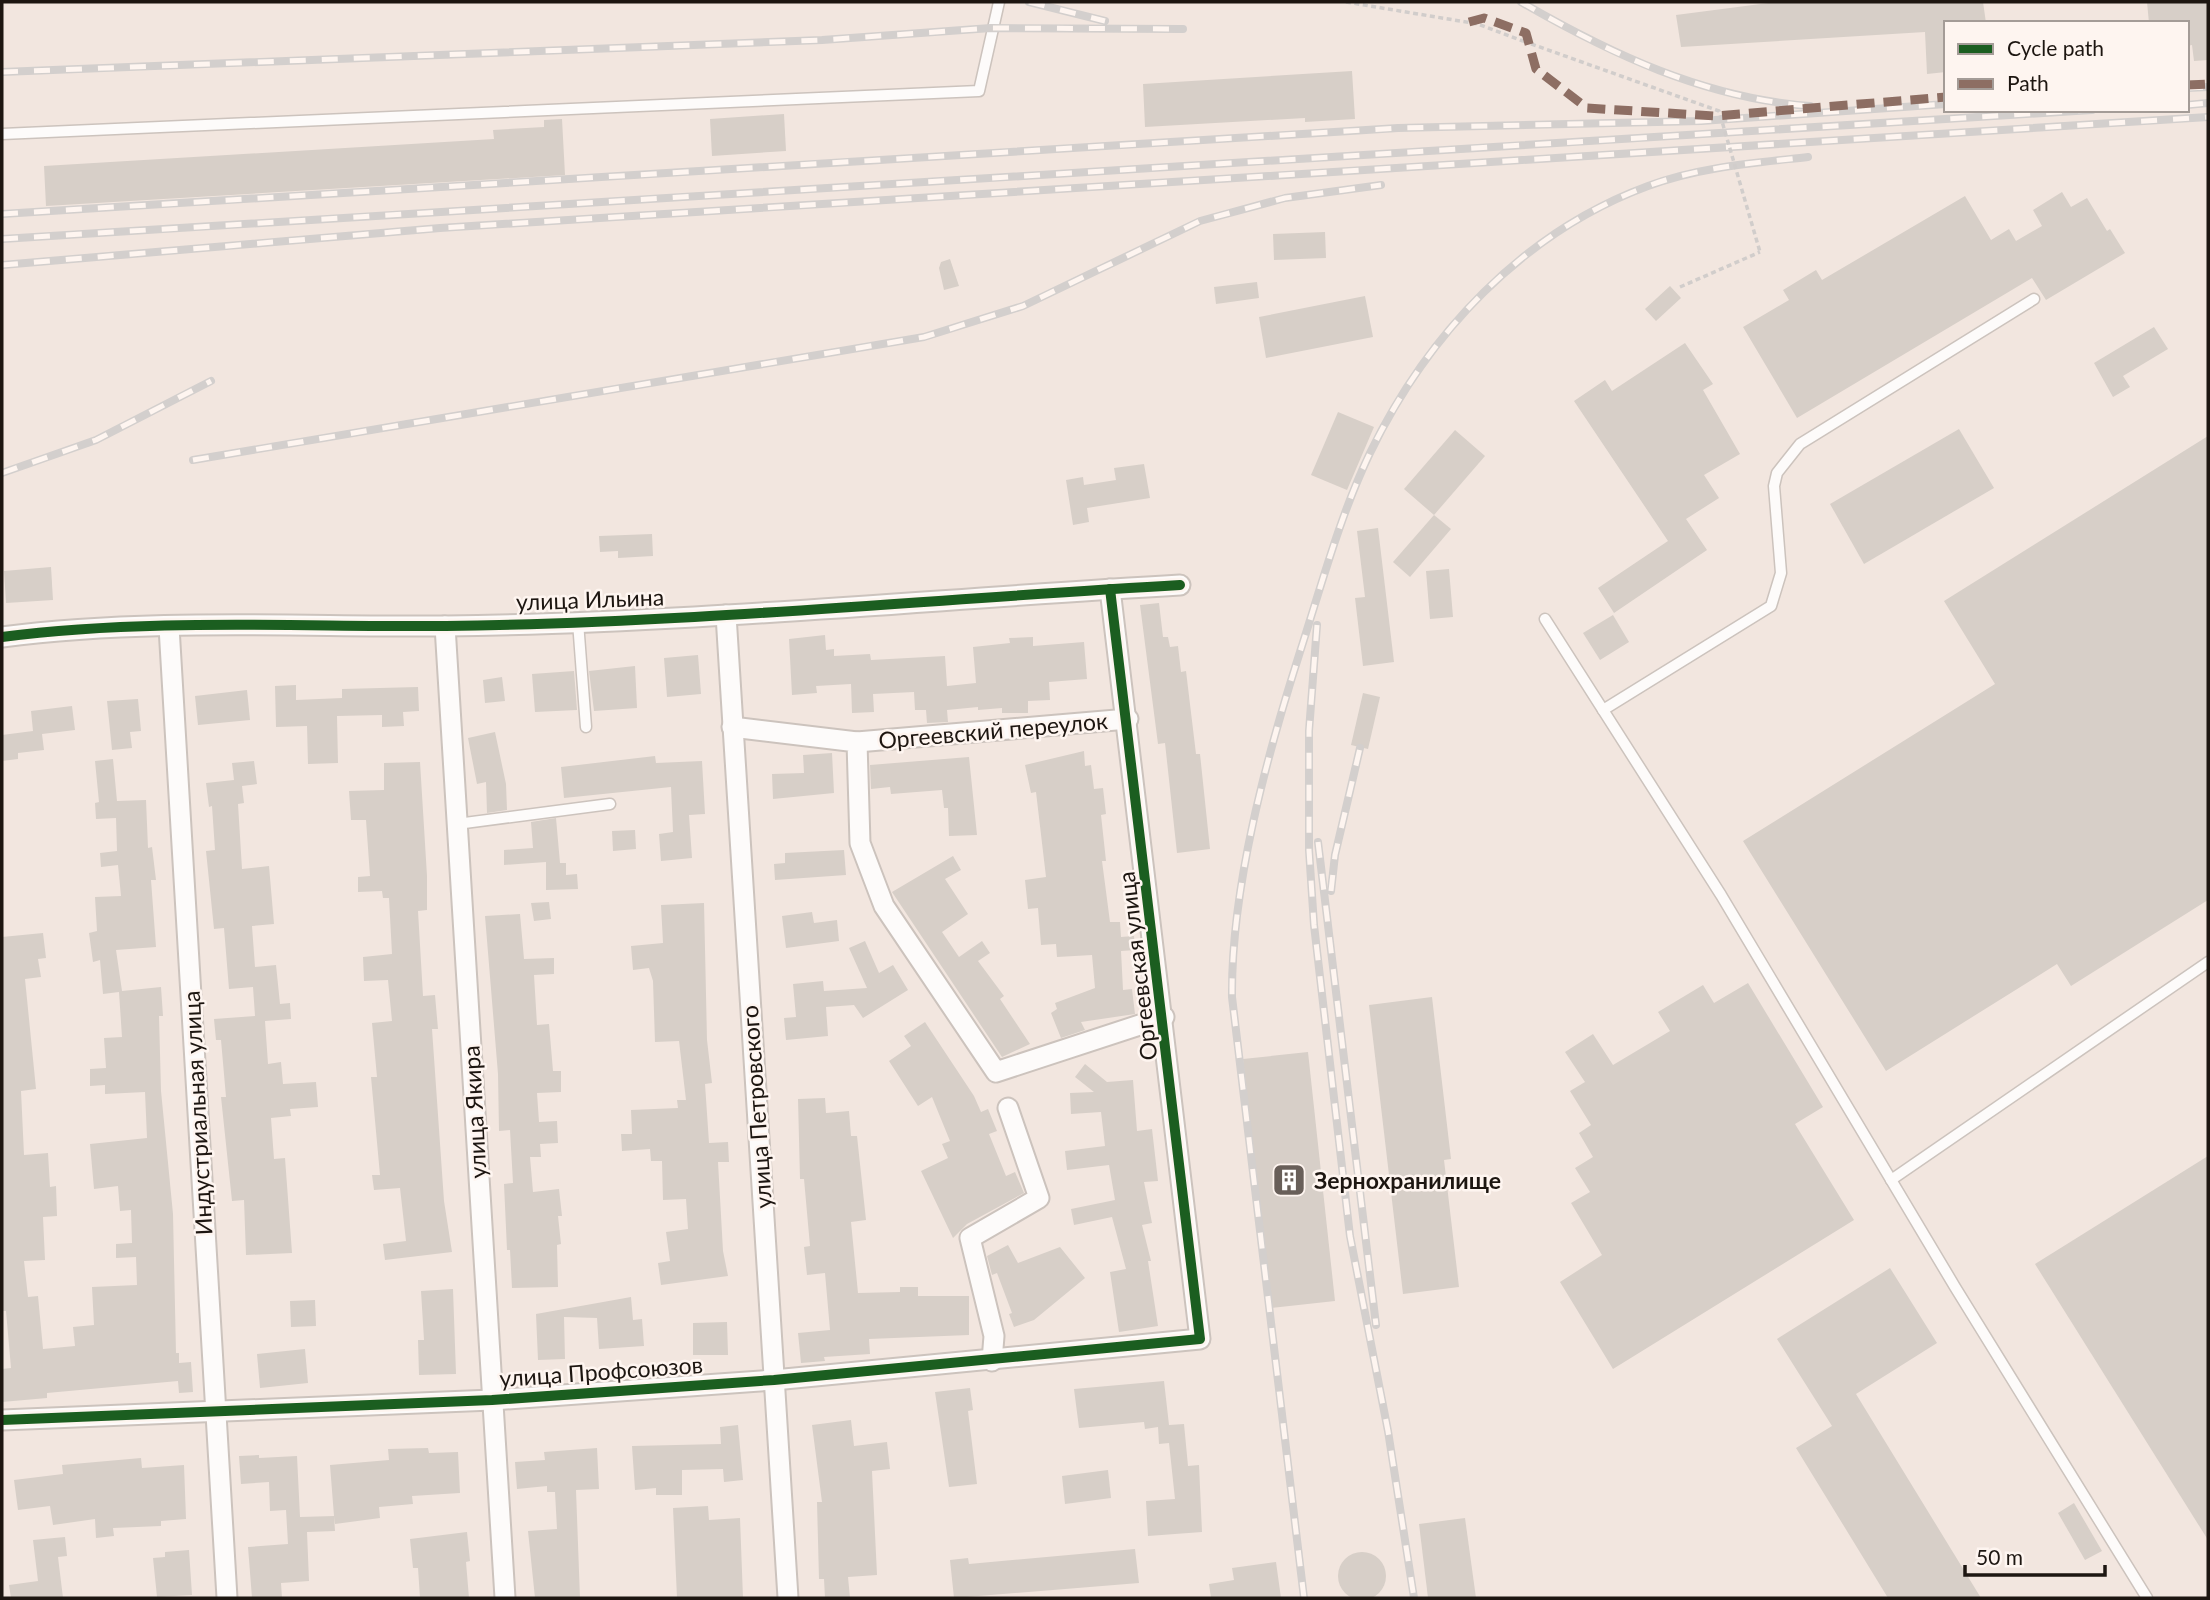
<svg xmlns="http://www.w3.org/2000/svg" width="2210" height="1600" font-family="Lato,sans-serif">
<rect width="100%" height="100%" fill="#f2e6df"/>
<!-- building -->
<g fill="#d7cfc8">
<path d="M1776 2H1983L1986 23H1946V72L1927 74 1925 32 1681 47 1676 15Z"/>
<path d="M2147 2H2208V60L2194 61 2192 45 2187 46V23H2149Z"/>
<path d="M1352 71 1355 119 1305 122V118L1145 127 1143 84Z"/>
<path d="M784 114 786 151 712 156 710 119Z"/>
<path d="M562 119 565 175 46 206 44 166 494 139 493 130 544 127V120Z"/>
<path d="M2062 192 2071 207 2087 198 2107 231 2110 229 2125 253 2046 300 2032 278 1797 418 1743 327 1789 300 1783 290 1816 270 1822 280 1965 196 1991 240 2009 229 2016 241 2042 226 2033 210Z"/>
<path d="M1325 232 1326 258 1274 260 1273 234Z"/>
<path d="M950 259 959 286 944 290 939 268 941 262Z"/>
<path d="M1257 282 1259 298 1216 304 1214 287Z"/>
<path d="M1670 286 1681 298 1656 321 1645 309Z"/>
<path d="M1365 296 1373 337 1266 358 1259 317Z"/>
<path d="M2154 327 2168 349 2123 376 2130 387 2113 397 2094 363Z"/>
<path d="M1685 343 1713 384 1703 390 1740 454 1704 475 1719 498 1686 519 1707 550 1614 613 1598 588 1668 541 1574 401 1605 380 1612 391Z"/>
<path d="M1338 412 1374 427 1347 490 1311 475Z"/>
<path d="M1959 429 1994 488 1864 564 1830 504Z"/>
<path d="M1455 430 1485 456 1434 515 1404 489Z"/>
<path d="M2208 436V900L2071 986 2057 964 1886 1071 1743 841 1995 684 1944 601Z"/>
<path d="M1144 464 1150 498 1087 508 1089 522 1073 525 1066 480 1083 477 1084 485 1116 480 1114 468Z"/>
<path d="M1434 515 1451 529 1410 577 1393 562Z"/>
<path d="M1378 528 1394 662 1363 666 1355 598 1365 597 1357 531Z"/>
<path d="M652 534 653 556 618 558V551L600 552 599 536Z"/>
<path d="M51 567 53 600 6 603 4 571Z"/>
<path d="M1449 569 1453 617 1430 619 1426 571Z"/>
<path d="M1159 603 1163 637H1168L1170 647 1178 646 1181 672 1186 671 1196 754H1200L1210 849 1177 853 1165 743 1158 744 1140 605Z"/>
<path d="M1613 615 1629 642 1600 660 1583 633Z"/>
<path d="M825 635 826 650 834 649V656L870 654 871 660 945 656 947 686 976 683 973 647 1010 643 1009 638 1033 637V646L1084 642 1087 679 1049 682 1050 700 1028 701V713H1002V708L978 710V707L947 710 948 722 927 723 926 710H915L914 692 873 694 874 712 852 713 851 684 816 686 817 693 792 695 789 639Z"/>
<path d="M698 655 701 694 667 697 664 658Z"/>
<path d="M635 666 637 708 594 711 589 671Z"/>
<path d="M574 671 577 710 535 712 532 674Z"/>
<path d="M502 677 505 701 485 703 483 680Z"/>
<path d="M296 685V700L342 698V689L418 687 419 711 403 712 404 726 382 727V715L337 716 338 763 308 764 307 726 276 727 275 686Z"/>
<path d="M247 690 250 720 198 725 195 696Z"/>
<path d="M1363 693 1380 697 1368 749 1351 745Z"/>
<path d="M138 699 141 731 130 732 132 748 112 750 107 701Z"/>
<path d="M72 706 75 730 42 734 44 750 18 753V759L2 761V735L33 731 31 711Z"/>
<path d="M495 732 506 784 507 810 487 813 486 782 477 784 468 738Z"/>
<path d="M1084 751 1085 766 1091 765 1094 789 1103 788 1106 814 1101 815 1106 861H1102L1110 922H1120L1121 937 1134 936 1135 950 1121 951 1123 990 1132 989 1135 1014 1081 1022 1085 1030 1061 1038 1051 1013 1057 1009 1055 1003 1095 988 1092 955 1057 957 1056 944 1041 945 1038 908 1028 909 1025 880 1046 877 1036 792 1031 793 1025 765Z"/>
<path d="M832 753 834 793 773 799 772 774 804 773 803 755Z"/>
<path d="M655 756 656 763 702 761 705 814 689 815 692 858 661 861 659 834 673 832 671 787 564 798 561 767Z"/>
<path d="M969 757 977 835 949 836 948 808H944L942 790 891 794 890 787 871 789 870 765Z"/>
<path d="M113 759 117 801 146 800 148 848 152 847 156 880H151L156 947 116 950 122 991 161 987 163 1016H159L161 1091 173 1214 176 1353H179V1363L191 1362 193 1392 179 1393 178 1381 47 1393V1398L2 1402V1369L11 1368 6 1311H2V937L43 933 46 958 38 959 41 977 25 979 36 1089 21 1091 24 1155 48 1153 50 1187 56 1186 57 1216 43 1217 45 1260 24 1261 28 1297 38 1296 43 1349 75 1346 73 1327 94 1325 92 1287 137 1285 136 1257 116 1258V1244L132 1243 131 1210 120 1211 118 1186 94 1189 90 1144 147 1138 145 1092 105 1094V1085L90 1086V1069L106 1068 104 1038 122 1037 119 992 103 994 100 960 93 962 89 933 97 931 95 897 121 896 118 865 101 867 100 853 117 851 116 818 96 819 95 803 99 802 95 761Z"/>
<path d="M254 761 257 784 242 786 244 803 238 804 242 869 269 866 274 924 252 926 255 967 276 965 280 1004 290 1003 291 1019 265 1021 268 1064 281 1062 283 1084 316 1082 318 1107 290 1109 291 1116 271 1118 274 1159 285 1158 292 1253 246 1255 244 1200 232 1201 221 1097H226L221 1040H216L214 1019 255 1016 253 987 229 989 224 928 214 929 206 851 215 850 212 806 209 807 206 783 234 780 232 763Z"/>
<path d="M420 762 427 876V910L418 911 423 996 435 995 438 1029H432L444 1201 452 1252 385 1260 383 1244 406 1241 400 1188 374 1190 372 1175H380L371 1077H377L372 1023 392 1021 388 980 364 981 363 957 392 954 389 898H383L382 891 358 892V877L370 876 366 820H351L349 791 384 790V763Z"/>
<path d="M556 818 560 863H566V875L577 874 578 889 546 890V862L504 865V850L533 848 531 822Z"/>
<path d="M635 830 636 849 613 851 612 831Z"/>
<path d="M844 850 846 875 775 880 774 864 785 863V853Z"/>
<path d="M953 856 961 870 945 879 968 914 942 932 959 957 982 941 990 953 978 961 1004 996 1000 999 1030 1044 1002 1057 892 892Z"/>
<path d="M549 902 551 919 534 921 531 903Z"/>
<path d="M704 903 707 1040 712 1083 705 1084 709 1143 728 1142 729 1162H718L723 1251 728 1276 661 1285 658 1263 670 1261 666 1232 688 1229 686 1199 663 1200 662 1161H651L650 1149 622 1151 621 1134H632L631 1110 678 1108 677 1100H686L679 1041 655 1042 653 981 649 968 633 970 631 946 663 943 661 905Z"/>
<path d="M812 912 814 923 837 920 839 941 786 948 782 916Z"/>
<path d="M520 914 524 959 554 958V974L534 975 537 1025 549 1024 553 1071H561V1092L537 1093 539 1122 557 1121 558 1143 540 1144 541 1157H530L533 1192 559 1189 562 1216H558L561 1244 557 1245 558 1287 512 1288 510 1250H507L504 1184 513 1183 510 1130 499 1131 498 1074 485 916Z"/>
<path d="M865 941 879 973 893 965 908 990 863 1018 854 1005 826 1007 828 1036 786 1040 784 1018 796 1017 793 984 823 981 824 991 867 988 849 948Z"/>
<path d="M1748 983 1823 1107 1795 1124 1854 1220 1613 1369 1560 1282 1602 1255 1571 1203 1590 1192 1575 1168 1593 1157 1579 1133 1591 1125 1570 1091 1585 1082 1565 1052 1593 1034 1613 1065 1670 1031 1658 1012 1703 985 1714 1003Z"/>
<path d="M1432 997 1451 1159 1444 1160 1459 1287 1403 1294 1369 1005Z"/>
<path d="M925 1022 974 1096 981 1112 988 1109 997 1131 989 1134 1006 1176 1015 1172 1024 1193 967 1224 953 1238 921 1171 948 1158 942 1144 950 1141 932 1097 918 1106 889 1061 911 1046 904 1036Z"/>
<path d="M1308 1052 1335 1301 1271 1308 1243 1059Z"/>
<path d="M1085 1064 1107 1082 1133 1080 1137 1131 1152 1129 1158 1181 1144 1182 1152 1223 1142 1225 1151 1261H1148L1158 1326 1119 1332 1110 1272 1126 1269 1112 1217 1074 1225 1071 1209 1115 1200 1109 1165 1067 1170 1065 1151 1105 1146 1101 1112 1071 1114 1070 1093 1094 1092 1075 1077Z"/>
<path d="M825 1098 826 1113 849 1111 851 1136H857L866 1220 851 1222 858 1293 900 1292V1287H918V1296H969V1335L869 1339 870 1354 824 1357 825 1361 801 1363 798 1333 830 1330 825 1273 807 1275 804 1247 810 1246 804 1179H800L798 1099Z"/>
<path d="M2208 1156V1540L2035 1264Z"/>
<path d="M1008 1245 1018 1263 1060 1247 1085 1278 1034 1320 1014 1327 1009 1314 1012 1313 997 1273 992 1275 987 1256Z"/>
<path d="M1890 1268 1937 1343 1856 1394 1981 1598H1888L1796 1448 1832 1426 1777 1339Z"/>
<path d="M453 1289 456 1374 419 1375 418 1340H424L421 1291Z"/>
<path d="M631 1297 633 1320 642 1319 644 1346 599 1349 597 1318 564 1317 565 1359 538 1360 536 1314Z"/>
<path d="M315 1300 316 1326 291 1327 290 1301Z"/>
<path d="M727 1322 728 1355H693V1323Z"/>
<path d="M305 1349 308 1383 260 1388 257 1354Z"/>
<path d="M1164 1381 1169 1425 1184 1424 1188 1466 1199 1465 1202 1532 1148 1536 1146 1501 1175 1499 1169 1443 1159 1444 1158 1427 1145 1429 1144 1422 1079 1428 1074 1389Z"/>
<path d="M970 1388 973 1410 968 1411 977 1484 949 1487 935 1392Z"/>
<path d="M851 1420 854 1446 887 1442 890 1469 872 1471 877 1575 848 1577 850 1598H825L824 1579H819L817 1502H822L812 1425Z"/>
<path d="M738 1425 743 1480 724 1482 723 1469 682 1470V1495H656V1488L635 1490 632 1446 721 1444 720 1427Z"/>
<path d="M428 1448 429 1453 458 1452 460 1493 412 1496 413 1504 379 1507 380 1518 335 1524 334 1516 335 1531 307 1532 309 1581 281 1583 282 1598H252L248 1547 288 1544 286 1510 270 1511 269 1482 241 1484 239 1456 259 1455V1458L297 1456 300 1517 334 1516 330 1465 389 1460 388 1449Z"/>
<path d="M597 1448 599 1489 576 1490 580 1598H535L528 1531 557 1529 555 1492H547V1486L517 1489 515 1462 545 1460 544 1452Z"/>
<path d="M141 1458 142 1468 184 1465 186 1519 161 1521V1526L113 1528 114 1536 96 1538 95 1519 53 1525 50 1506 18 1510 14 1480 63 1474 62 1465Z"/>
<path d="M1108 1470 1111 1498 1065 1504 1062 1476Z"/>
<path d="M2074 1503 2102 1551 2085 1560 2058 1513Z"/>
<path d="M708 1506 709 1520 740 1518 743 1598H677L673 1508Z"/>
<path d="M1465 1518 1476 1598H1428L1419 1524Z"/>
<path d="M467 1532 470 1561 466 1562 469 1598H420L418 1568H413L410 1539Z"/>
<path d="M65 1537 67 1556 58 1557 63 1598H11L9 1585 38 1581 33 1540Z"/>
<path d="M1135 1549 1139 1583 954 1598 950 1560 968 1558 969 1564Z"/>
<path d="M189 1550 192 1595 157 1597 153 1558 165 1557V1552Z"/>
<circle cx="1362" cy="1576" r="24"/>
<path d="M1276 1562 1281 1598H1211L1209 1584 1234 1580 1232 1568Z"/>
</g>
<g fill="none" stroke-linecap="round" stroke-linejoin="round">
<defs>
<g id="service">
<path d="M2 134 979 91 999 2"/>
<path d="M1545 619 1721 895 1955 1287 2147 1598"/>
<path d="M578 622 586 727"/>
<path d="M1603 710 1771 606 1781 573 1774 486 1777 473 1800 444 2034 299"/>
<path d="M457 824 610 804"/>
<path d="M1891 1180 2208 962"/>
</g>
<g id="minor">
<path d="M726 615 788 1598"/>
<path d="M445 626 505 1598"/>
<path d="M169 627 227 1598"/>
<path d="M2 637C148 618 298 627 446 626 691 623 935 599 1180 585"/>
<path d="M732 727 857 742 860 843 884 906 996 1072 1164 1017"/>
<path d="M857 742 1128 719"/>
<path d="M992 1361 994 1336 970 1238 1039 1198 1008 1108"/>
<path d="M2 1420 492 1400 774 1380 1200 1339 1110 589"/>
</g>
</defs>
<!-- service casing -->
<use href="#service" stroke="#ccc3bd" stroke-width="13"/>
<!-- minor casing -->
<use href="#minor" stroke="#ccc3bd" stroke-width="23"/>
<!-- path -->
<g stroke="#d1cdcb" stroke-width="3.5" stroke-dasharray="5 3.5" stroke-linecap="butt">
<path d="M1346 2 1478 24 1523 41"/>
<path d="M1680 287 1760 252"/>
</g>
<!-- service -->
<use href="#service" stroke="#fdfbfa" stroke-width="10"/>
<!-- minor -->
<use href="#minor" stroke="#fdfbfa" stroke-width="19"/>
<defs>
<g id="rail">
<path d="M1029 2 1105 21"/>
<path d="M1521 2C1611 54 1704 98 1810 106"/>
<path d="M2 72 822 40 991 28 1183 29"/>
<path d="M2187 88 2208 87"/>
<path d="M2187 105 2208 103"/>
<path d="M2 214 1398 128 1701 121 1946 104"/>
<path d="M2 239 2092 110"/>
<path d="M2 265 440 228 2208 117"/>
<path d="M193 460 924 337 1023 306 1200 221 1285 198 1381 185"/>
<path d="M2 473 96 440 211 381"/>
<path d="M1317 625 1309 731V850L1314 925 1350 1236 1388 1431 1414 1598"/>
<path d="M1318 842 1376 1325"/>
<path d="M1331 891 1335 855 1360 748"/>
<path d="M1304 1598 1232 997C1231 888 1266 759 1299 655 1321 587 1339 518 1370 453 1427 335 1523 232 1648 186 1699 167 1754 163 1808 157"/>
</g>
</defs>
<!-- rail casing -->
<use href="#rail" stroke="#d3cfcd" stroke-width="8"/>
<!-- rail -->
<use href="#rail" stroke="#fef5f0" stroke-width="5" stroke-dasharray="16" stroke-linecap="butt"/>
<!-- path-bridge -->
<path stroke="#d1cdcb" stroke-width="3.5" stroke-dasharray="5 3.5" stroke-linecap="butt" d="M1523 41 1719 111 1760 252"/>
<!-- quiet -->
<g stroke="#8d6e63" stroke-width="9" stroke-dasharray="18 9" stroke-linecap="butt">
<path d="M1469 22 1484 18 1526 33 1536 69 1587 108 1715 116 1946 97"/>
<path d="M2187 85 2208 84"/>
</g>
<defs>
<g id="cycleway">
<path d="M2 637C148 618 298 627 446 626 691 623 935 599 1180 585"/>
<path d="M2 1420 492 1400 774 1380 1200 1339 1110 589"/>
</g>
</defs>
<!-- cycleway casing -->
<use href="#cycleway" stroke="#fef5f0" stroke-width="15"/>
<!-- cycleway -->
<use href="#cycleway" stroke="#1b5e20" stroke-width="10"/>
</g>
<!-- icons -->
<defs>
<symbol id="building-square" viewBox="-11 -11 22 22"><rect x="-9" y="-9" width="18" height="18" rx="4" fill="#685f59" stroke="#fef5f0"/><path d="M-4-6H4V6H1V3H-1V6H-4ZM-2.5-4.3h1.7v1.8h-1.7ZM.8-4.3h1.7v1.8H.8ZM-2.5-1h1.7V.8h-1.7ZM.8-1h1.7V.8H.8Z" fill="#fff"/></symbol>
</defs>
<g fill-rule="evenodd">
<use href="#building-square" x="1270" y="1161" width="38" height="38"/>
</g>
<g text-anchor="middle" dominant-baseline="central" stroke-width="5" stroke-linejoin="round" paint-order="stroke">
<!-- street labels -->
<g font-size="23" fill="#1d1611" stroke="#fef5f0">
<text transform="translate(590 599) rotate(-2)">улица Ильина</text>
<text transform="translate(993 730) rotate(-5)">Оргеевский переулок</text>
<text transform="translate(1137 966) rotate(-97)">Оргеевская улица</text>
<text transform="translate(756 1107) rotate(-94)">улица Петровского</text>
<text transform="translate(474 1112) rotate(-93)">улица Якира</text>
<text transform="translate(197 1113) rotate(-93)">Индустриальная улица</text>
<text transform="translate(601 1371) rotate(-4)">улица Профсоюзов</text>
</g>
<!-- poi labels -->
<g font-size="23" font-weight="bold" fill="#1d1611" stroke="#fef5f0" text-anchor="start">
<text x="1314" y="1180">Зернохранилище</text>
</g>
</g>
<!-- border -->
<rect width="2210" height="1600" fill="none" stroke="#1d1611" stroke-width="7"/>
<!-- legend -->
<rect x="1944" y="21" width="245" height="91" fill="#fef5f0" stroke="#a49c97" stroke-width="2"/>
<rect x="1958" y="44" width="35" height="10" fill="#1b5e20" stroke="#a49c97" stroke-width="2"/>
<text x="2007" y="56" font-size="21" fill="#1d1611">Cycle path</text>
<rect x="1958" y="79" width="35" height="10" fill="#8d6e63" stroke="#a49c97" stroke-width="2"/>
<text x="2007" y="91" font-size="21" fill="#1d1611">Path</text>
<!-- scale -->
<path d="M1965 1565v10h140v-10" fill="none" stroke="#1d1611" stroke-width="3.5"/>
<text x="1976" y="1565" font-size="21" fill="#1d1611" stroke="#fef5f0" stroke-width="5" paint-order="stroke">50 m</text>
</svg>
